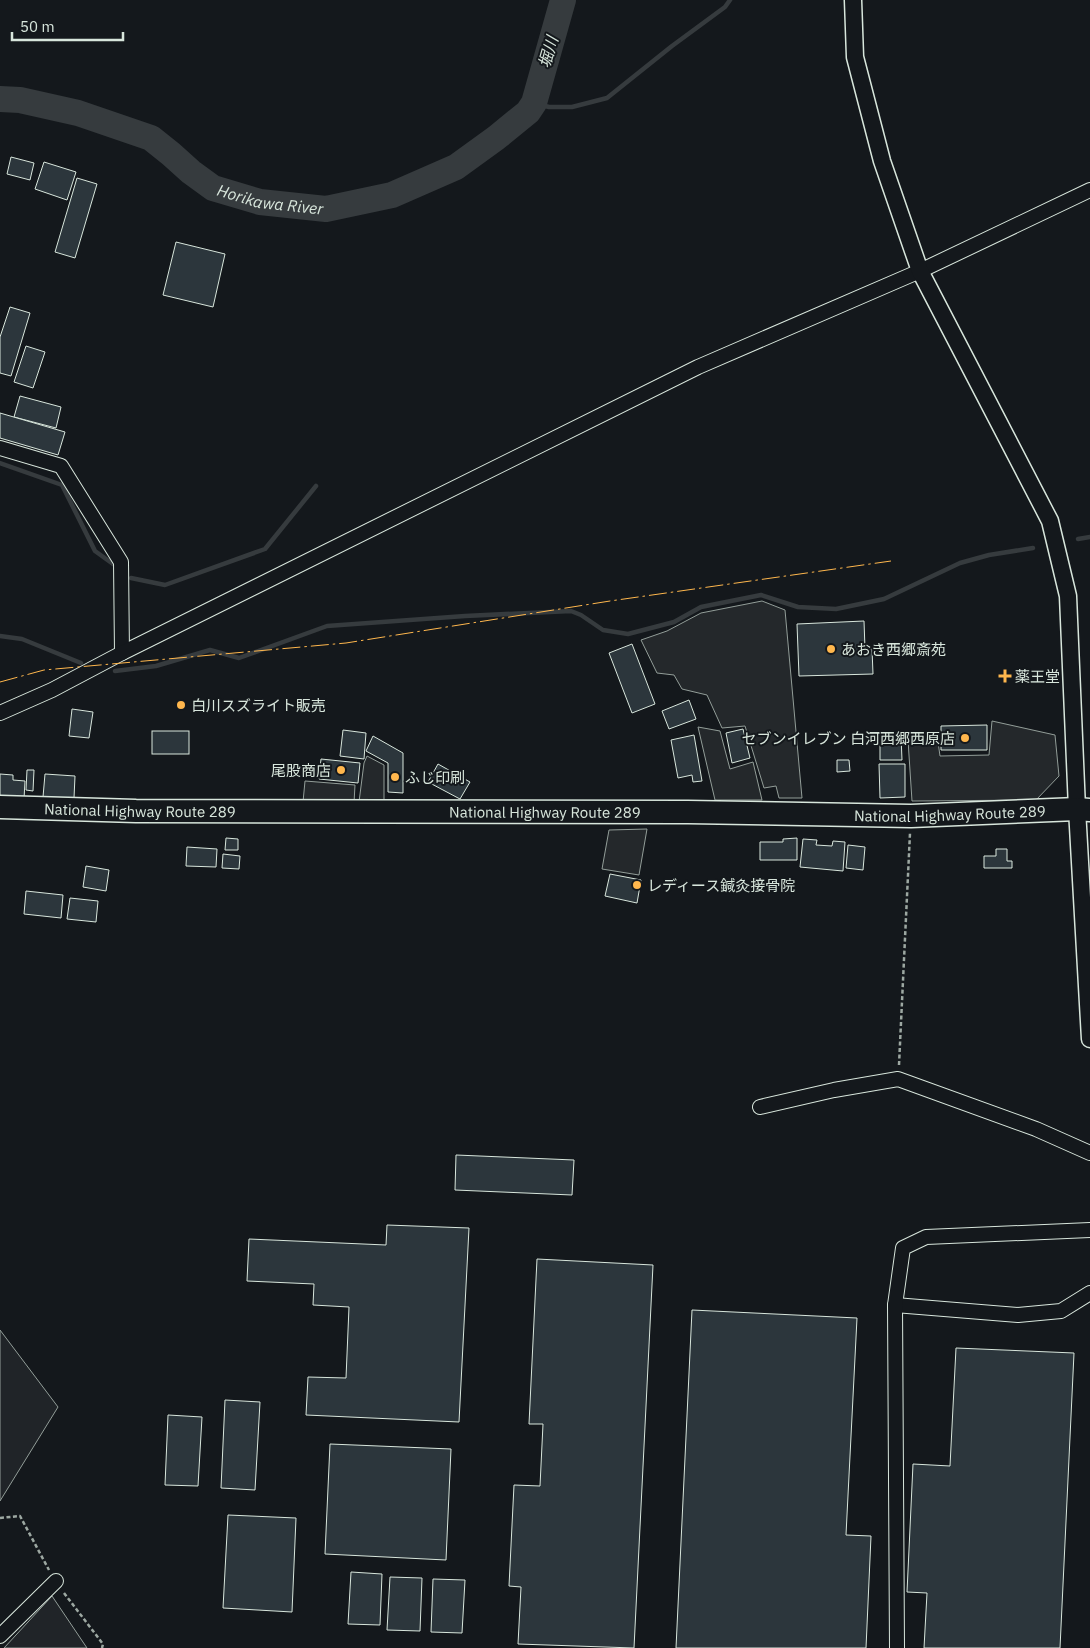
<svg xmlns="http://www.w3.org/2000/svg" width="1090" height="1648" font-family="'IBM Plex Sans','Noto Sans JP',sans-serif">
<rect width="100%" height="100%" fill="#14181c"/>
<!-- green -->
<g fill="#202428" stroke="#939e99">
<path d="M0 1330 58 1407 0 1501Z"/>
<path d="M52 1596 87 1648H4Z"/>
</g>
<!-- parking -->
<g fill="#24282b" stroke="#939e99">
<path d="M762 601 785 610 802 798H779L776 786 764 788 745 726 722 728 707 695 682 689 674 675 657 673 641 640 667 631 701 613Z"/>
<path d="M992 721 1055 735 1059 776 1036 800 912 801 908 740 937 735 940 756 989 755Z"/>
<path d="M698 727 720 731 730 769 753 762 762 800H715Z"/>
<path d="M367 756 384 765V802H359L364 763Z"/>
<path d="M305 781 355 785 354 803 303 802Z"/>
<path d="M647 829 639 875 602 869 609 830Z"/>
</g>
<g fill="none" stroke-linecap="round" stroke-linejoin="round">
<!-- stream -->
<g stroke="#363b3e" stroke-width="4.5">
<path d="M534 103 549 107H572L607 98 672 46 725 7 730 0"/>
<path d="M0 463 62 485 95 551 113 564"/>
<path d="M1078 539 1090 537"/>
<path d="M131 578 165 585 265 549 316 486"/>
<path d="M0 636 22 639 81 663"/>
<path d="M115 671 156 666 210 650 239 658 327 626 465 616 571 611 581 615 603 630 628 634 674 622 701 607 761 595 798 607 836 609 884 599 960 563 989 555 1033 548"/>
</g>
<!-- river -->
<path stroke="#363b3e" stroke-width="26" id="s1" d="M0 99 20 100 78 113 151 138 171 154 191 172 213 188 260 202 326 209 392 195 456 167 496 138 528 112 534 103 563 0"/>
</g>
<!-- building -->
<g fill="#2c363c" stroke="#d8e6dc">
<path d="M11 157 34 163 30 180 7 174Z"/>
<path d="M44 162 76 172 67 200 35 189Z"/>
<path d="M77 178 97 184 75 258 55 252Z"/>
<path d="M176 242 225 254 213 307 163 295Z"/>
<path d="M10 307 30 313 11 376 0 373V337Z"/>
<path d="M26 346 45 352 33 388 14 382Z"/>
<path d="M20 396 61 407 56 428 14 417Z"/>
<path d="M0 413 65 432 58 455 0 438Z"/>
<path d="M864 621 865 649H872L873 674 799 676 797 624Z"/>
<path d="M632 644 655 704 632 713 609 653Z"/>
<path d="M689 700 696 719 669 729 662 711Z"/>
<path d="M72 709 93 712 89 738 69 736Z"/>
<path d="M987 725V750H941V726Z"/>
<path d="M743 729 750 758 732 763 726 733Z"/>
<path d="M343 730 366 733 364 759 340 756Z"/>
<rect x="152" y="731" width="37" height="23"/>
<path d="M694 735 702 781 693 782 692 775 678 778 671 740Z"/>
<path d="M373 736 403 753V793L388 792V763L366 751Z"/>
<path d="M880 736H901L902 760H880Z"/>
<path d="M321 759 360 763 358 783 319 779Z"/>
<path d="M837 760H849L850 771 837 772Z"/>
<path d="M438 764 470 782 460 799 428 782Z"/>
<path d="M879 764H905V797L880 798Z"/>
<path d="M27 770H34L33 791 26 790Z"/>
<path d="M0 774 13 775V780L25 781 24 799 0 798Z"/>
<path d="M45 774 75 776 74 798 43 797Z"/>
<path d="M226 838 238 839V850H225Z"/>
<path d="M797 838V860H760V842H783V839Z"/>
<path d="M803 839 817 840 816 845 832 846 833 841 845 842 843 871 800 867Z"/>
<path d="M848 845 865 847 863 870 846 868Z"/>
<path d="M187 847 217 849 216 867 186 866Z"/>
<path d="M996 849H1007V861H1012V868H984V856H996Z"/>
<path d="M223 854 240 856 239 869 222 868Z"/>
<path d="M86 866 109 870 106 891 83 887Z"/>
<path d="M610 874 641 880 637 903 605 896Z"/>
<path d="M26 891 63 895 61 918 24 914Z"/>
<path d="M70 898 98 901 96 922 67 919Z"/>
<path d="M456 1155 574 1160 572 1195 455 1190Z"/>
<path d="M387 1225 469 1228 459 1422 306 1415 308 1377 346 1378 349 1307 313 1305 314 1284 247 1281 249 1239 386 1245Z"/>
<path d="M537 1259 653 1265 634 1648 518 1644 521 1587 509 1586 514 1485 540 1486 543 1424H529Z"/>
<path d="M692 1310 857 1318 846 1535 871 1536 866 1648H676Z"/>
<path d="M956 1348 1074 1353 1060 1648H924L927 1593 907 1592 913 1464 950 1466Z"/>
<path d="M225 1400 260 1402 255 1490 221 1488Z"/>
<path d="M168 1415 202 1417 198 1486 165 1485Z"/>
<path d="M330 1444 451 1449 446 1560 325 1554Z"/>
<path d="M228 1515 296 1518 292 1612 223 1608Z"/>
<path d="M351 1572 382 1574 380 1625 348 1624Z"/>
<path d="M390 1577 422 1578 420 1631 387 1630Z"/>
<path d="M433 1579 465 1580 462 1633 431 1632Z"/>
</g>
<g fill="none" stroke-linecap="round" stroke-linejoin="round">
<defs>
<g id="minor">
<path d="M0 448 61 466 121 562 122 653"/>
<path d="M0 713 52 690 122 653 698 367 920 271 1090 190"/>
<path d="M760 1107 834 1090 898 1079 1036 1129 1090 1153"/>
<path d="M895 1305 1018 1315 1061 1311 1090 1293"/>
<path d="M0 1636 56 1581"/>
<path d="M897 1648 895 1305 903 1248 926 1237 1090 1230"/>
</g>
<path id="tertiary" d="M853 0 855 57 882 161 920 271 1050 521 1068 596 1077 809 1090 1039"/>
<g id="trunk">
<path id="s2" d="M0 807 136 811 688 812 911 816 1077 809 1090 810"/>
</g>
</defs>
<!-- minor casing -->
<use href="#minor" stroke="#d8e6dc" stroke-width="16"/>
<!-- tertiary casing -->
<use href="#tertiary" stroke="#d8e6dc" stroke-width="19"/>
<!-- trunk casing -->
<use href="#trunk" stroke="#d8e6dc" stroke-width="25"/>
<!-- path -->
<g stroke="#9da8a2" stroke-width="2.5" stroke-dasharray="4 2.5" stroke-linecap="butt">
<path d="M899 1065 910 833"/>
<path d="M0 1518 20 1516 49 1570"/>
<path d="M64 1593 103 1644 102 1648"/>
</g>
<!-- minor -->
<use href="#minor" stroke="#14181c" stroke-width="14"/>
<!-- tertiary -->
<use href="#tertiary" stroke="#14181c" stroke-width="16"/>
<!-- trunk -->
<use href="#trunk" stroke="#14181c" stroke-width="22"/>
<!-- power -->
<path stroke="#ffb74d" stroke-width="1" stroke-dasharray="18 4 2.5 4" stroke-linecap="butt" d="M0 682 44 670 346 643 610 601 891 561"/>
</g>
<!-- markers -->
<g fill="#ffb74d" stroke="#14181c" stroke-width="2">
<circle cx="831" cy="649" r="5"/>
<path d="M1002.5 668.5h5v5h5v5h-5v5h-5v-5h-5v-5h5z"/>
<circle cx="181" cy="705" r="5"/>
<circle cx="965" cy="738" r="5"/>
<circle cx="341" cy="770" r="5"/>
<circle cx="395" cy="777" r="5"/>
<circle cx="637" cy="885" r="5"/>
</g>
<g text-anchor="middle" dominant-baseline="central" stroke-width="4" stroke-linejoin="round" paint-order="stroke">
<!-- poi labels -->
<g font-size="15" fill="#d8e6dc" stroke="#14181c" text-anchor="start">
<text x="841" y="649">あおき西郷斎苑</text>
<text x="1015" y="676">薬王堂</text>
<text x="191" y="705">白川スズライト販売</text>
<text x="955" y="738" text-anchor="end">セブンイレブン 白河西郷西原店</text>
<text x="331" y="770" text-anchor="end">尾股商店</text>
<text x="405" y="777">ふじ印刷</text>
<text x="647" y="885">レディース鍼灸接骨院</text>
</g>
<!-- street labels -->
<g font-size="15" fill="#d8e6dc" stroke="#14181c">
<text stroke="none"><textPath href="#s2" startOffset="140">National Highway Route 289</textPath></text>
<text stroke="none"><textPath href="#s2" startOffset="545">National Highway Route 289</textPath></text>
<text stroke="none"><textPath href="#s2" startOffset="950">National Highway Route 289</textPath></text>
</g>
<!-- water labels -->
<g font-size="16" font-style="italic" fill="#d8e6dc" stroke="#14181c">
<text transform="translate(548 52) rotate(-74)">堀川</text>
<text stroke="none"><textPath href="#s1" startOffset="295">Horikawa River</textPath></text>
</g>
</g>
<!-- scale -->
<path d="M12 32v8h111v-8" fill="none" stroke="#d8e6dc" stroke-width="2.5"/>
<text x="20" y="32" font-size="15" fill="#d8e6dc" stroke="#14181c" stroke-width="4" paint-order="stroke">50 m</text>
</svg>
